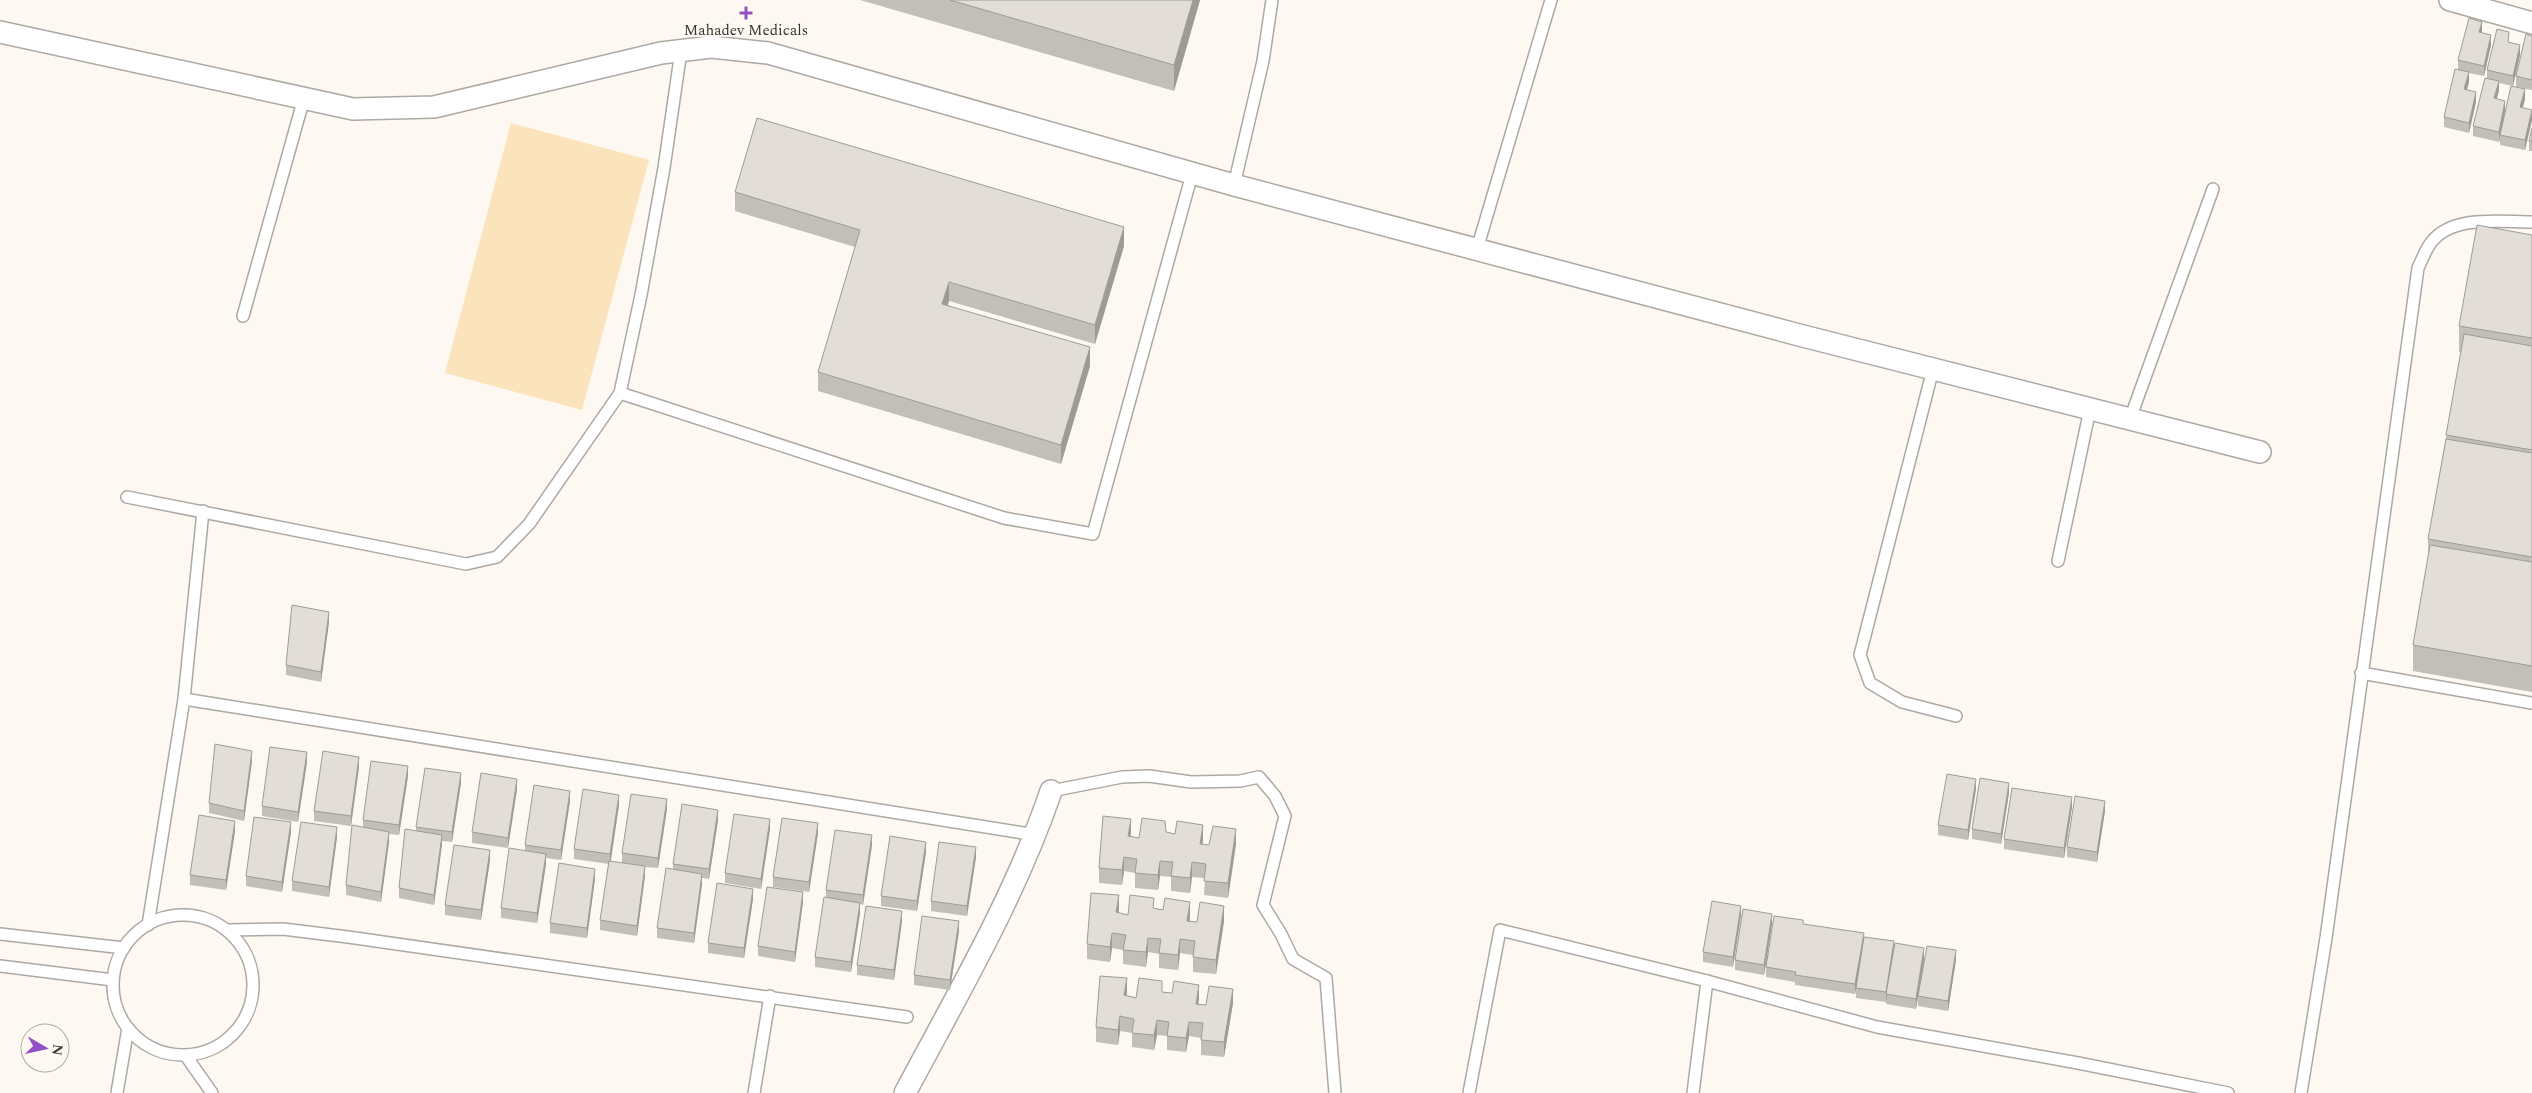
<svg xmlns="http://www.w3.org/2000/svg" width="2532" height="1093" font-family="Spectral,serif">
<rect width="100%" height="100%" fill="#fdf9f2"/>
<!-- green -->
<path fill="#fbe3bc" d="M511 123 649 160 582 410 445 373Z"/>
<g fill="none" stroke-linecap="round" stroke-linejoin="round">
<defs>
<g id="service">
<path d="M1234 185 1263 61 1272 0"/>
<path d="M1477 249 1551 0"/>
<path d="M243 316 304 98"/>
<path d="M1933 369 1860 655 1870 683 1902 702 1956 716"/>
<path d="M620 393 1004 518 1093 534 1192 174"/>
<path d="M2130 419 2213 189"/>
<path d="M127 497 466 564 497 557 529 524 620 393 641 295 664 168 681 51"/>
<path d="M2058 561 2090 409"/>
<path d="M2361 673 2532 703"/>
<path d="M184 699 1036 835"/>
<path d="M1051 791 1122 777 1149 776 1191 782 1240 781 1259 777 1275 796 1285 816 1263 905 1281 934 1293 959 1326 978 1335 1093"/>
<circle cx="183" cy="985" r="70"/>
<path d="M148 925 184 699 203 511"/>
<path d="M227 930 283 929 348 937 907 1017"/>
<path d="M0 934 124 948"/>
<path d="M0 966 113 980"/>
<path d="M186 1056 212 1093"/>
<path d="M117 1093 128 1028"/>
<path d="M754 1093 770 996"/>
<path d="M1469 1093 1500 930 1707 981 1877 1027 2078 1063 2228 1093"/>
<path d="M1693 1093 1707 981"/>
<path d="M2301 1093 2326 938 2418 268C2422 260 2425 251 2430 244 2451 214 2501 222 2532 222"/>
</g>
<g id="minor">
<path d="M2450 0 2532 23"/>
<path d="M0 32 353 109 434 107 661 53 711 47 768 53 1234 185 1799 335 2260 452"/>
<path d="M905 1093C957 995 1015 897 1051 791"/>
</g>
</defs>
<!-- service casing -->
<use href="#service" stroke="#ada8a2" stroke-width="14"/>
<!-- minor casing -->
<use href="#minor" stroke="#ada8a2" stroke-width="24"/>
<!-- service -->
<use href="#service" stroke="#fff" stroke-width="11"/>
<!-- minor -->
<use href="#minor" stroke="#fff" stroke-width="21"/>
</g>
<!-- wall -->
<g fill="#c2bfb9">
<path d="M860 0H1200L1174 91Z"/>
<path d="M2482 32 2481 33 2491 45 2484 76 2469 73V82L2467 90 2476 102 2469 133 2444 127V117L2458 70V60Z"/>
<path d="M2532 36V90L2516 87V76Z"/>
<path d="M2509 42 2520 55 2513 86 2499 83V91L2496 99 2505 110 2525 99 2523 107 2532 120 2525 150 2500 145V139L2499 142 2473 136V126L2487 79V70Z"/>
<path d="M2532 128V151H2529V141Z"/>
<path d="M735 192 1124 246 1095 344 949 301 948 305 1090 366 1061 464 818 391V372L855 247 735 211Z"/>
<path d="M2532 235V692L2413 671V645L2428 556V539L2461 352H2459V326Z"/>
<path d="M329 622 321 682 286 675V665Z"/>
<path d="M252 761 244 821 209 813V803Z"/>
<path d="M307 762 298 822 262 816V806Z"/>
<path d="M359 767 351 826 314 821V811Z"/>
<path d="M408 776 399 835 389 834V842L381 902 346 895V885L363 827V820Z"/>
<path d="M461 783 452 842 442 841 434 905 399 898V888L416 831V827Z"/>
<path d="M517 789 508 848 472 843V832Z"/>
<path d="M1976 789 1968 840 1938 835V825Z"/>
<path d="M2009 793 2001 844 1972 839V829Z"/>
<path d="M570 801 561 860 546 858V864L537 923 501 918V908L525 851V845Z"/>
<path d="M619 805 611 861 622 863V853L667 809 658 868 645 867V876L637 936 600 930V920L609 864 574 859V849Z"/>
<path d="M2072 807 2064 858 2004 849V839Z"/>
<path d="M2105 811 2097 862 2067 857V847Z"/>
<path d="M718 820 709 879 702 878V884L694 943 657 938V928L673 869V864Z"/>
<path d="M770 829 761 889 725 883V873Z"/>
<path d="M235 831 226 890 190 885V875Z"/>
<path d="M291 832 282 892 246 886V876Z"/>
<path d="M1166 832 1203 840 1202 845H1209L1236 844 1228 898 1204 895 1205 878 1192 877 1190 893 1171 891V877L1160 876 1158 890 1135 888V873L1124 871 1122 885 1099 883V868L1131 833 1130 836 1139 838Z"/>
<path d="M818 833 809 892 773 887V877Z"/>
<path d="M337 837 329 897 292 891V881Z"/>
<path d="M872 845 863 905 860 904V913L851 972 815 967V957L826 898V890Z"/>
<path d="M926 852 917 911 881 906V896Z"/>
<path d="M976 857 967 916 931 911V901Z"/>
<path d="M490 860 481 920 445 915V905Z"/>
<path d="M595 879 587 938 550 933V923Z"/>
<path d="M753 899 744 958 708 953V943Z"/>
<path d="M803 902 795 962 758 956V946Z"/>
<path d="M1741 906 1733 967 1703 962V952Z"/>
<path d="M1154 908 1190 916V921L1197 922 1224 921 1216 974 1193 972V955L1180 953 1178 970 1159 968V954L1148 952 1146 967 1123 964V950L1112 948 1110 962 1087 959V944L1119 910 1118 913 1128 915Z"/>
<path d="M902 921 894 980 857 975V965Z"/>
<path d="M1772 924 1764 975 1735 970V960Z"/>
<path d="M1803 924 1864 940 1894 950 1924 958 1956 960 1948 1011 1918 1006V997L1916 1009 1886 1004V997V1002L1856 998V989L1855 994 1795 985V982L1766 977V967Z"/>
<path d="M959 931 950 990 914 985V975Z"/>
<path d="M1162 992 1199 999 1198 1004 1206 1005 1233 1003 1224 1057 1201 1055V1038L1189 1036 1186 1052 1167 1050V1036L1157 1035 1154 1050 1132 1047V1033L1120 1031 1118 1045 1096 1042V1027L1127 993V996L1136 998Z"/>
</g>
<!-- shaded-wall -->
<g fill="#9e9b96">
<path d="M1193 0H1200L1174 91V65Z"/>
<path d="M2482 22V32L2479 42V32Z"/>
<path d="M2491 35V45L2484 76V66Z"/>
<path d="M2520 45V55L2513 86V76Z"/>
<path d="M2469 72V82L2464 99V89Z"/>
<path d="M2499 81V91L2494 108V98Z"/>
<path d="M2525 89V99L2520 117V107Z"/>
<path d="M2476 92V102L2469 133V123Z"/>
<path d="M2505 101V111L2500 135 2499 142V132Z"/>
<path d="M2532 110V120L2525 150V140Z"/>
<path d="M1124 227V246L1095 344V325Z"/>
<path d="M949 282V301L942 323V304Z"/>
<path d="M1090 347V366L1061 464V445Z"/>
<path d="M329 612V622L321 682V672Z"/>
<path d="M252 751V761L244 821V811Z"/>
<path d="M307 752V762L298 822V812Z"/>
<path d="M359 757V767L351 826V816Z"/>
<path d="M408 766V776L399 835V825Z"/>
<path d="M461 773V783L452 842V832Z"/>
<path d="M517 779V789L508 848V838Z"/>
<path d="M1976 779V789L1968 840V830Z"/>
<path d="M2009 783V793L2001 844V834Z"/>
<path d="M570 791V801L561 860V850Z"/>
<path d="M619 795V805L610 864V854Z"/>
<path d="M2072 797V807L2064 858V848Z"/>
<path d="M667 799V809L658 868V858Z"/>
<path d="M2105 801V811L2097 862V852Z"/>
<path d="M718 810V820L709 879V869Z"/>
<path d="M770 819V829L761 889V879Z"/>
<path d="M1131 819V833L1128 850V836Z"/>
<path d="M235 821V831L226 890V880Z"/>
<path d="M291 822V832L282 892V882Z"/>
<path d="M818 823V833L809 892V882Z"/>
<path d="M1203 825V840L1200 859V844Z"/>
<path d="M337 827V837L329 897V887Z"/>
<path d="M1236 829V844L1228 898V883Z"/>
<path d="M389 832V842L381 902V892Z"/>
<path d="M442 835V845L434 905V895Z"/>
<path d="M872 835V845L863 905V895Z"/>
<path d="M926 842V852L917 911V901Z"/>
<path d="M976 847V857L967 916V906Z"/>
<path d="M490 850V860L481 920V910Z"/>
<path d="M546 854V864L537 923V913Z"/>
<path d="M1124 857V871L1122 885V870Z"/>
<path d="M1160 861V876L1158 890V875Z"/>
<path d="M1192 862V877L1190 893V878Z"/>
<path d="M645 866V876L637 936V926Z"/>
<path d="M595 869V879L587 938V928Z"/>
<path d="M702 874V884L694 943V933Z"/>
<path d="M753 889V899L744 958V948Z"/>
<path d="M803 892V902L795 962V952Z"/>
<path d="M1119 895V910L1116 927V912Z"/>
<path d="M1190 902V916L1187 935V921Z"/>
<path d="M860 903V913L851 972V962Z"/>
<path d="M1224 906V921L1216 974V960Z"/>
<path d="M1741 906V916L1733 967V957Z"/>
<path d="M902 911V921L894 980V970Z"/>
<path d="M1772 914V924L1764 975V965Z"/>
<path d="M959 921V931L950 990V980Z"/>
<path d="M1112 933V948L1110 962V947Z"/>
<path d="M1864 933V943L1855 994V984Z"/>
<path d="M1148 938V952L1146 967V952Z"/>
<path d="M1180 939V953L1178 970V955Z"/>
<path d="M1894 941V951L1886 1002V992Z"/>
<path d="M1924 948V958L1916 1009V999Z"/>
<path d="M1956 950V960L1948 1011V1001Z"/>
<path d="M1127 978V993L1124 1010V995Z"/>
<path d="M1199 985V999L1196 1018V1004Z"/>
<path d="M1233 989V1003L1224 1057V1042Z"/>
<path d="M1120 1016V1031L1118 1045V1030Z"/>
<path d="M1157 1020V1035L1154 1050V1035Z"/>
<path d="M1189 1022V1036L1186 1052V1038Z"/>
</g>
<!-- building -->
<g fill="#e2ded7" stroke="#9e9b96">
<path d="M950 0H1193L1174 65Z"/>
<path d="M2469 18 2482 22 2479 32 2491 35 2484 66 2458 60Z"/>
<path d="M2497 29 2509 32 2508 42 2520 45 2513 76 2487 70Z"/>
<path d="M2526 34 2532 36V80L2516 76Z"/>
<path d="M2455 69 2469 72 2464 89 2476 92 2469 123 2444 117Z"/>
<path d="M2485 78 2499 81 2494 98 2505 101 2499 132 2473 126Z"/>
<path d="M2511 86 2525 89 2520 107 2532 110 2525 140 2500 135Z"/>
<path d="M757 118 1124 227 1095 325 949 282 942 304 1090 347 1061 445 818 372 860 230 735 192Z"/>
<path d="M2532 128V141H2529Z"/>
<path d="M2477 225 2532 235V338L2459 326Z"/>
<path d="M2464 334 2532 346V450L2446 435Z"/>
<path d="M2446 439 2532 453V557L2428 539Z"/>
<path d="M2430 545 2532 562V666L2413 645Z"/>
<path d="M292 605 329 612 321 672 286 665Z"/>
<path d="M215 744 252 751 244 811 209 803Z"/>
<path d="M270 747 307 752 298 812 262 806Z"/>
<path d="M323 751 359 757 351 816 314 811Z"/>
<path d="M371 761 408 766 399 825 363 820Z"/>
<path d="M425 768 461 773 452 832 416 827Z"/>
<path d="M481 773 517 779 508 838 472 832Z"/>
<path d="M1947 774 1976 779 1968 830 1938 825Z"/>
<path d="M1980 778 2009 783 2001 834 1972 829Z"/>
<path d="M534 785 570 791 561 850 525 845Z"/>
<path d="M2012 788 2072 797 2064 848 2004 839Z"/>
<path d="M583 789 619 795 610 854 574 849Z"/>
<path d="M631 794 667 799 658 858 622 853Z"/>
<path d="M2075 796 2105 801 2097 852 2067 847Z"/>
<path d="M682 804 718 810 709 869 673 864Z"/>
<path d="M734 814 770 819 761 879 725 873Z"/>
<path d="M199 815 235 821 226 880 190 875Z"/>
<path d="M1103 816 1131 819 1128 836 1139 838 1142 818 1165 821 1166 832 1175 834 1177 821 1203 825 1200 844 1209 845 1213 826 1236 829 1228 883 1204 881 1206 864 1192 862 1190 878 1171 876 1173 862 1160 861 1158 875 1135 873 1137 859 1124 857 1122 870 1099 868Z"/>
<path d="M254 817 291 822 282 882 246 876Z"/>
<path d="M782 818 818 823 809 882 773 877Z"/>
<path d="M301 822 337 827 329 887 292 881Z"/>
<path d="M352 825 389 832 381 892 346 885Z"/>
<path d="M405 829 442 835 434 895 399 888Z"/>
<path d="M835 830 872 835 863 895 826 890Z"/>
<path d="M890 836 926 842 917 901 881 896Z"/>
<path d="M939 842 976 847 967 906 931 901Z"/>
<path d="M454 845 490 850 481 910 445 905Z"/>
<path d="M509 848 546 854 537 913 501 908Z"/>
<path d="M609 861 645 866 637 926 600 920Z"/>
<path d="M559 863 595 869 587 928 550 923Z"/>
<path d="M666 868 702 874 694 933 657 928Z"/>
<path d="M717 883 753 889 744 948 708 943Z"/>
<path d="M767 887 803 892 795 952 758 946Z"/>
<path d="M1091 893 1119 895 1116 912 1128 915 1130 895 1154 898 1153 908 1163 910 1165 898 1190 902 1187 921 1197 922 1200 902 1224 906 1216 960 1193 957 1195 941 1180 939 1178 955 1159 953 1161 939 1148 938 1146 952 1123 950 1126 935 1112 933 1110 947 1087 944Z"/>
<path d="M824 897 860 903 851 962 815 957Z"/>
<path d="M1712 901 1741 906 1733 957 1703 952Z"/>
<path d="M866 906 902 911 894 970 857 965Z"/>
<path d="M1743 909 1772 914 1764 965 1735 960Z"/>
<path d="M922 916 959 921 950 980 914 975Z"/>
<path d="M1774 916 1803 920V924L1864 933 1855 984 1795 975 1796 972 1766 967Z"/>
<path d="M1864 937 1894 941 1886 992 1856 988Z"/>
<path d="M1895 943 1924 948 1916 999 1886 994Z"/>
<path d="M1927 946 1956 950 1948 1001 1918 996Z"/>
<path d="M1100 976 1127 978 1124 995 1136 998 1139 978 1162 981V992L1172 993 1174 981 1199 985 1196 1004 1206 1005 1209 986 1233 989 1224 1042 1201 1040 1203 1023 1189 1022 1186 1038 1167 1036 1169 1022 1157 1020 1154 1035 1132 1033 1134 1019 1120 1016 1118 1030 1096 1027Z"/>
</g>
<!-- markers -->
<path fill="#9250c5" stroke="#fdf9f2" stroke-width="2" d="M743.5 5.5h5v5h5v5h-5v5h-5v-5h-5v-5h5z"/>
<g text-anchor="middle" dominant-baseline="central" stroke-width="4" stroke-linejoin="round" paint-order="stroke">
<!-- poi labels -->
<g font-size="15" fill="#373532" stroke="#fdf9f2">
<text x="746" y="30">Mahadev Medicals</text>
</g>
</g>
<!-- north arrow -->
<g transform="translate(45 1048) rotate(99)"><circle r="24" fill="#fdf9f2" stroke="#aeaba5"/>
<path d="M0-4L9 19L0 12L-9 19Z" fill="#9250c5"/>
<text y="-8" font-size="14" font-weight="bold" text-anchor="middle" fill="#373532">N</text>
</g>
</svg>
